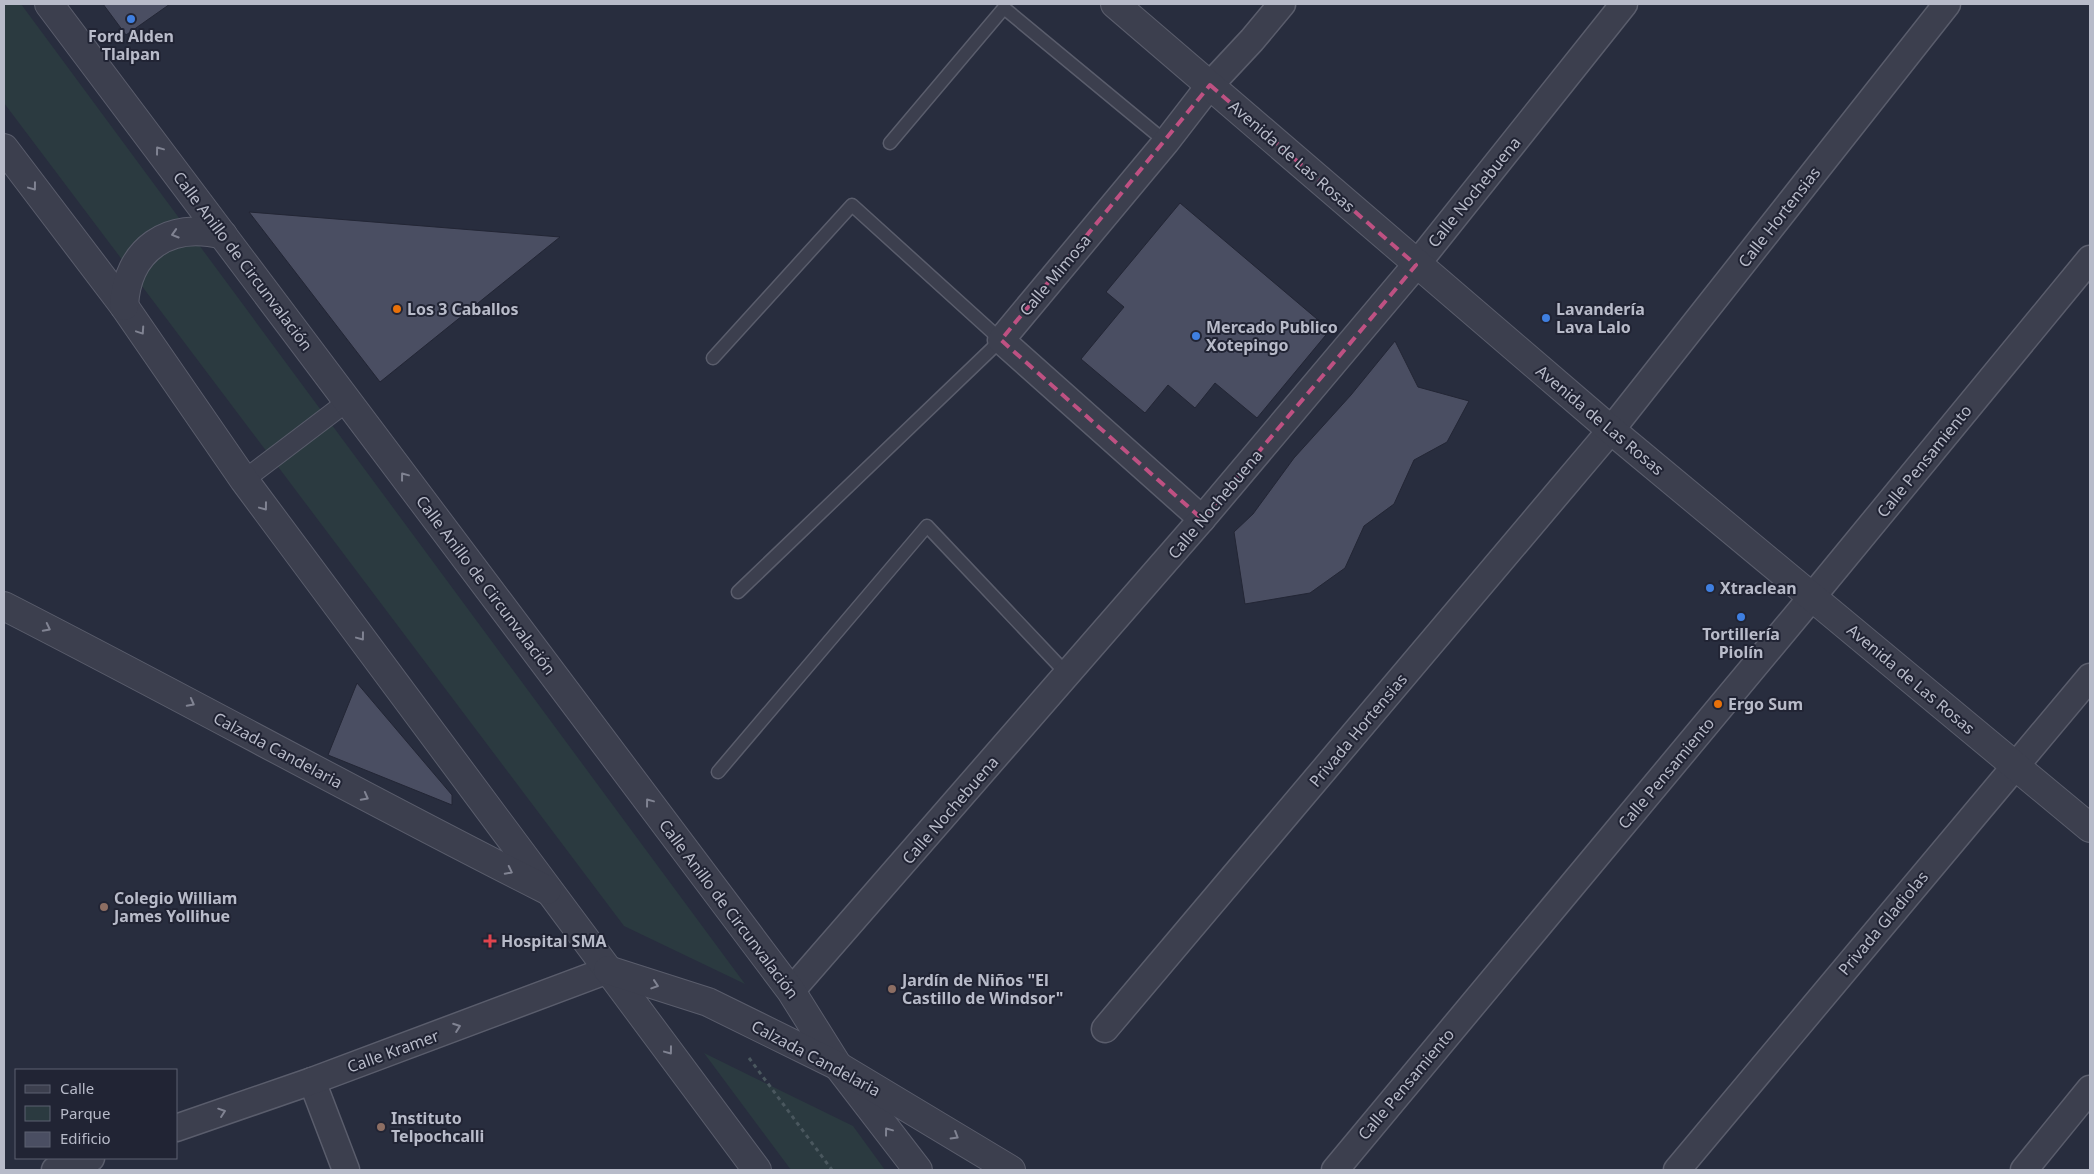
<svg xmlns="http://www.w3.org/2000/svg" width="2094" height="1174" font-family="'Noto Sans',sans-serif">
<rect width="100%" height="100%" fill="#282d3e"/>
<!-- green -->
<g fill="#2b3a40">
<path d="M4 4H21L745 984 624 926 4 103Z"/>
<path d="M704 1053 853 1126 885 1170H791Z"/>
</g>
<!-- building -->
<g fill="#4a4e62" stroke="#232635">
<path d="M103 4H170L126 35Z"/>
<path d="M1180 203 1330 330 1257 418 1215 383 1195 408 1168 385 1145 413 1081 359 1124 307 1106 292Z"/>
<path d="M249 212 560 237 380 382Z"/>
<path d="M1395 341 1418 387 1469 401 1447 442 1414 460 1394 504 1364 526 1345 568 1310 593 1245 604 1234 532 1253 514 1294 458 1351 395Z"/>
<path d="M357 683 452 795V805L328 755Z"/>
</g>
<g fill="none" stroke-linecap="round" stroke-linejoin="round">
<defs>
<g id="service">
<path d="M890 143 1004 8 1166 142"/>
<path d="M713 358 852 205 1001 340 738 592"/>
<path d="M718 772 927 526 1068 675"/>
</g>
<path id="pedestrian" d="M244 480 348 401"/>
<g id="minor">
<path d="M1202 519 1001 340 1166 142 1210 85 1252 40 1282 4"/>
<path d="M791 991 1202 519 1416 265 1624 4"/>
<path d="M1105 1029 1611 430 1947 4"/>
<path d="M312 1081 346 1170"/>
<path d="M176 1128 312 1081 608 970"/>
<path d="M55 1170 91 1158"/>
<path d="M1335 1170 1812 597 2090 259"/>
<path d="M1677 1170 2090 677"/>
<path d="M2024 1170 2090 1089"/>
</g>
<g id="tertiary">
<path d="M49 4 791 991 838 1066 918 1170"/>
<path d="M1115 4 1611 430 2090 828"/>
<path d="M4 148 124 306 244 480 757 1170"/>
<path d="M124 306C127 249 169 221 223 235"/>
<path d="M4 606C186 699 364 798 547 890"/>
<path d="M608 970 708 1002 838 1066 1011 1170"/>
</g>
</defs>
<!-- service casing -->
<use href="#service" stroke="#5a5d6c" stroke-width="15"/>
<!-- pedestrian casing -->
<use href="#pedestrian" stroke="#5a5d6c" stroke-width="21"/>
<!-- minor casing -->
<use href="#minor" stroke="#5a5d6c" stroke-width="29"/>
<!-- tertiary casing -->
<use href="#tertiary" stroke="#5a5d6c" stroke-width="30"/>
<!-- path -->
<path stroke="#4a575e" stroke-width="3" stroke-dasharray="4 4" stroke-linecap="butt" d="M749 1058 832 1170"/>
<!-- service -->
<use href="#service" stroke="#3c3f4e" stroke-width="12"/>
<!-- pedestrian -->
<use href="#pedestrian" stroke="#3c3f4e" stroke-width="19"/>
<!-- minor -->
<use href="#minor" stroke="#3c3f4e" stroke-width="26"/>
<!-- tertiary -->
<use href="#tertiary" stroke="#3c3f4e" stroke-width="28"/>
</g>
<!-- one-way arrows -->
<defs><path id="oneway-chevron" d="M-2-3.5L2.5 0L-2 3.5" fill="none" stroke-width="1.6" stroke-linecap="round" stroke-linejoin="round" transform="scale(1.25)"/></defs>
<g stroke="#808392">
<use href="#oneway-chevron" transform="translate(159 150) rotate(-127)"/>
<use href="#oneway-chevron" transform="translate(33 187) rotate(53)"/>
<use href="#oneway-chevron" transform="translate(175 234) rotate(163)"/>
<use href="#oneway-chevron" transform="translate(141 331) rotate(56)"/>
<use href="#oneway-chevron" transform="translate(404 476) rotate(-127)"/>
<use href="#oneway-chevron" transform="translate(264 507) rotate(53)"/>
<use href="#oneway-chevron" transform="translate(47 628) rotate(27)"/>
<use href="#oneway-chevron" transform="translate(361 637) rotate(53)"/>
<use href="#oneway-chevron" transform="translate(191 703) rotate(28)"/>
<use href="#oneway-chevron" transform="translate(365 797) rotate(28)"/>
<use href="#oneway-chevron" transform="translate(649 802) rotate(-127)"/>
<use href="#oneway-chevron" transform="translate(509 871) rotate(27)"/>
<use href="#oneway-chevron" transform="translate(655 985) rotate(18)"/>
<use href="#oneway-chevron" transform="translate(457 1027) rotate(-20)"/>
<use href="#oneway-chevron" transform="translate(669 1051) rotate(53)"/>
<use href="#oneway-chevron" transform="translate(222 1112) rotate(-19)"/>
<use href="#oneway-chevron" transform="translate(888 1131) rotate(-127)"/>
<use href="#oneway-chevron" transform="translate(955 1136) rotate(31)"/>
</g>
<!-- marked area -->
<path fill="none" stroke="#be5182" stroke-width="4" stroke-dasharray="10 6" stroke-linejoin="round" d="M1210 85 1416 265 1202 519 1001 340Z"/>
<!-- markers -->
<g fill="#3f7fe0" stroke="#212434" stroke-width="2">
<circle cx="131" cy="19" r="5"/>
<circle cx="1546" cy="318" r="5"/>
<circle cx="1196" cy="336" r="5"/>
<circle cx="1710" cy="588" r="5"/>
<circle cx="1741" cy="617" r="5"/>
</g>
<g fill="#e8710a" stroke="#212434" stroke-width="2">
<circle cx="397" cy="309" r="5"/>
<circle cx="1718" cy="704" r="5"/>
</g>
<g fill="#8d6e63" stroke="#212434" stroke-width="2">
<circle cx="104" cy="907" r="5"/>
<circle cx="892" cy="989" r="5"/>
<circle cx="381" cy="1127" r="5"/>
</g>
<path fill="#e0444e" stroke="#212434" stroke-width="2" d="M487.5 933.5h5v5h5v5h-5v5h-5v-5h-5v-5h5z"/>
<g text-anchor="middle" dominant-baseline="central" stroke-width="4" stroke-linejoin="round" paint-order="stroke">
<!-- poi labels -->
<g font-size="16" font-weight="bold" fill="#b8bbc9" stroke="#212434" text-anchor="start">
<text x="131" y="36" text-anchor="middle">Ford Alden<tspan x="131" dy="18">Tlalpan</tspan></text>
<text x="407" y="309">Los 3 Caballos</text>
<text x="1556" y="309">Lavandería<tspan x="1556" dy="18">Lava Lalo</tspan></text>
<text x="1206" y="327">Mercado Publico<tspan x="1206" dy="18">Xotepingo</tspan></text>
<text x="1720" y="588">Xtraclean</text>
<text x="1741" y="634" text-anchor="middle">Tortillería<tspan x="1741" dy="18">Piolín</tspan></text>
<text x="1728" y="704">Ergo Sum</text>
<text x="114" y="898">Colegio William<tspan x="114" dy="18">James Yollihue</tspan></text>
<text x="501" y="941">Hospital SMA</text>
<text x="902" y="980">Jardín de Niños "El<tspan x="902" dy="18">Castillo de Windsor"</tspan></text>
<text x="391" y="1118">Instituto<tspan x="391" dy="18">Telpochcalli</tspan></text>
</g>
<!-- street labels -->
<g font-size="16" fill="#b8bbc9" stroke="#212434">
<text transform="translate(1292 156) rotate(41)">Avenida de Las Rosas</text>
<text transform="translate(1474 192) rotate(-51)">Calle Nochebuena</text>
<text transform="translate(1779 217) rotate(-52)">Calle Hortensias</text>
<text transform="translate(243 261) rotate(53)">Calle Anillo de Circunvalación</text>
<text transform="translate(1055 275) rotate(-50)">Calle Mimosa</text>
<text transform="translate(1600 420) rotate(40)">Avenida de Las Rosas</text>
<text transform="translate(1924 461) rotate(-51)">Calle Pensamiento</text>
<text transform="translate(1215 504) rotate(-50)">Calle Nochebuena</text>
<text transform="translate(486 585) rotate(53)">Calle Anillo de Circunvalación</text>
<text transform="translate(1911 679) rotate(40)">Avenida de Las Rosas</text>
<text transform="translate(1358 730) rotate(-50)">Privada Hortensias</text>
<text transform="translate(278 750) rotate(28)">Calzada Candelaria</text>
<text transform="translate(1666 773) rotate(-50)">Calle Pensamiento</text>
<text transform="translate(950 810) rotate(-49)">Calle Nochebuena</text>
<text transform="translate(729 909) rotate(53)">Calle Anillo de Circunvalación</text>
<text transform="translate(1883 923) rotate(-50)">Privada Gladiolas</text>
<text transform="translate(393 1051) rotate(-20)">Calle Kramer</text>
<text transform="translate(816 1058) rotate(28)">Calzada Candelaria</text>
<text transform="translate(1406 1084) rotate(-50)">Calle Pensamiento</text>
</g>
</g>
<!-- border -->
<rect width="2094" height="1174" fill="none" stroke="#b8bbc9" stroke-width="10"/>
<!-- legend -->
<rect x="15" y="1069" width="162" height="90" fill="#212434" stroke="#5d6070"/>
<rect x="25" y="1085" width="25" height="8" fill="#3c3f4e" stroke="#5d6070"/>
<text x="60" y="1094" font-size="15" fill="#b8bbc9">Calle</text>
<rect x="25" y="1106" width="25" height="15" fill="#2b3a40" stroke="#5d6070"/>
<text x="60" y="1119" font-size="15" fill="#b8bbc9">Parque</text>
<rect x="25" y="1132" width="25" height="15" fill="#4a4e62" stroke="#5d6070"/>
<text x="60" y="1144" font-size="15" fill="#b8bbc9">Edificio</text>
</svg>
